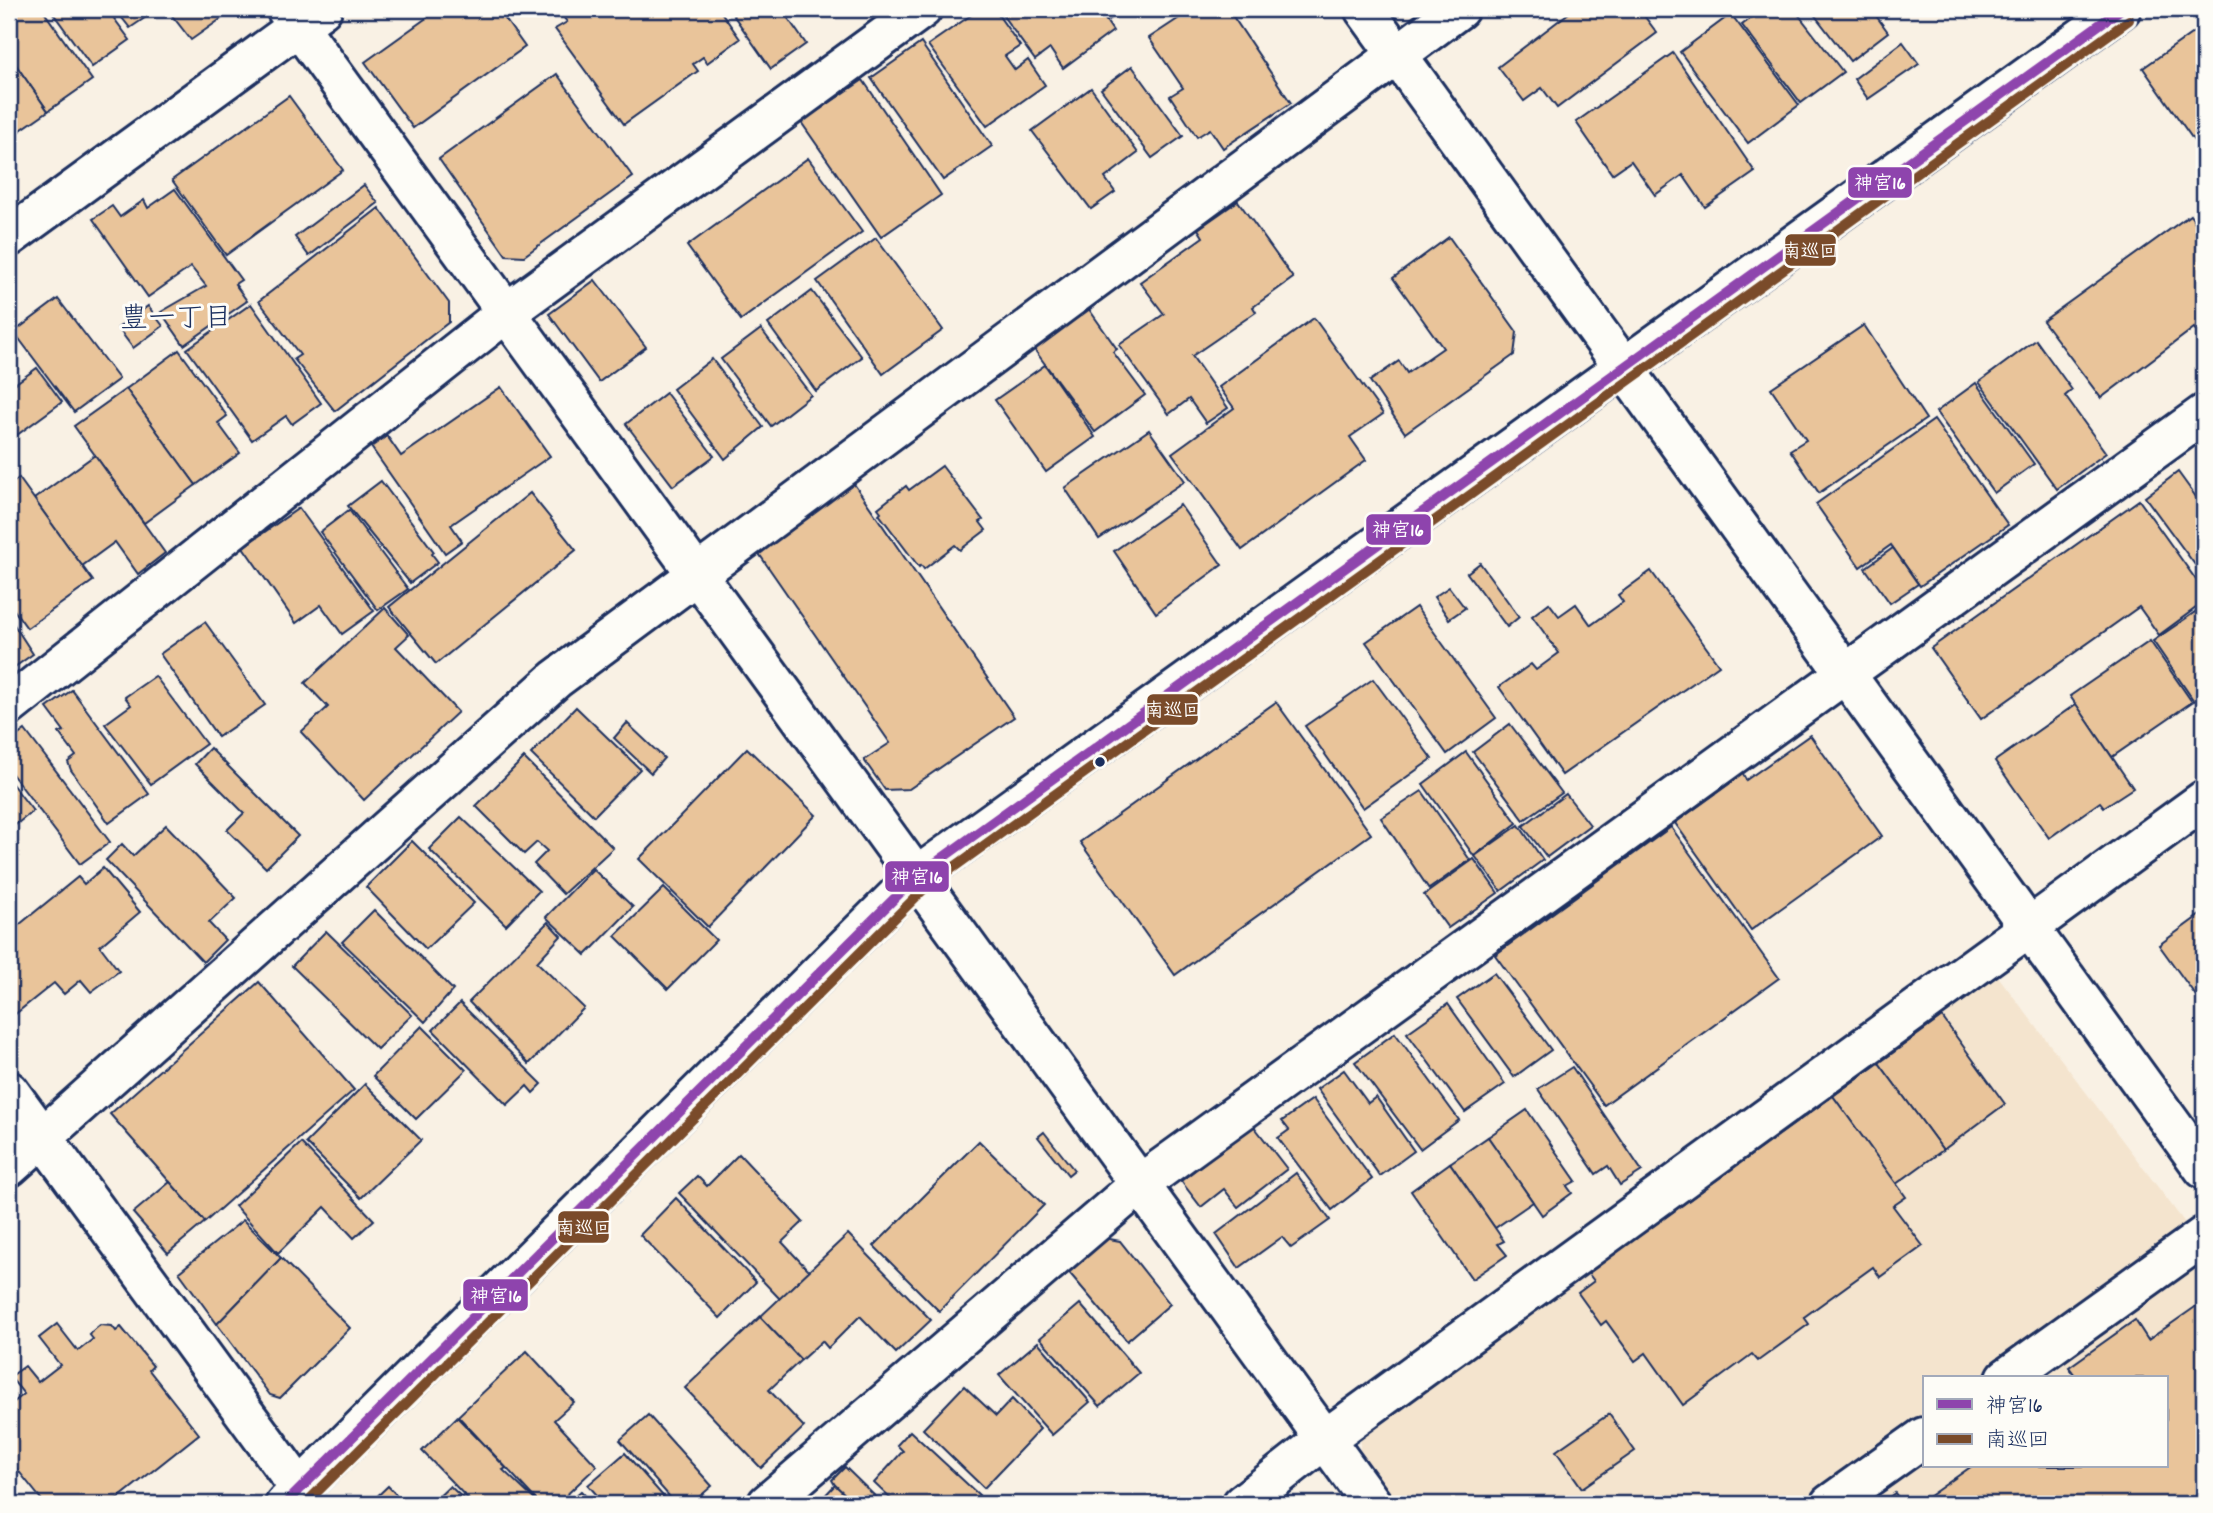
<svg xmlns="http://www.w3.org/2000/svg" width="2213" height="1513" font-family="Dekko,'Klee One',sans-serif">
<rect width="100%" height="100%" fill="#f9f1e4"/>
<filter id="ink" filterUnits="userSpaceOnUse"><feTurbulence type="fractalNoise" baseFrequency=".0143" numOctaves="2"/><feDisplacementMap in="SourceGraphic" scale="14" xChannelSelector="R" yChannelSelector="G"/><feConvolveMatrix kernelMatrix="1 2 1 2 8 2 1 2 1" color-interpolation-filters="sRGB"/></filter>
<g filter="url(#ink)">
<!-- built -->
<path fill="#f4e4ce" fill-rule="evenodd" d="M1994 971 2204 1248V1504H1394L1359 1457 1362 1429ZM1924 1378H2166V1466H1924Z"/>
<!-- building -->
<g fill="#e9c49a" stroke="#1b2f5e" stroke-width="2">
<path d="M18 9H42L92 80 48 111 9 55V15Z"/>
<path d="M50 9H107L130 40 92 67Z"/>
<path d="M115 9H158L130 28Z"/>
<path d="M167 9H225V16L191 40Z"/>
<path d="M439 9H518L505 19 525 47 413 128 365 62Z"/>
<path d="M557 9H719L740 39 707 63 703 57 693 64 698 71 624 124 555 29 567 22Z"/>
<path d="M729 9H786L783 11 806 44 771 69Z"/>
<path d="M980 9H994L1020 46 1005 56 1015 70 1028 60 1045 85 987 126 928 45Z"/>
<path d="M998 9H1098L1113 31 1063 68 1050 49 1035 60Z"/>
<path d="M1099 9H1125L1107 21Z"/>
<path d="M1193 9H1228L1291 103 1223 148 1210 129 1197 137 1170 96 1183 88 1149 38Z"/>
<path d="M1574 9H1639L1657 33 1557 108 1542 88 1524 101 1498 67Z"/>
<path d="M1763 9H1794L1843 72 1801 103 1742 25Z"/>
<path d="M1810 9H1871L1888 32 1850 61Z"/>
<path d="M1731 14 1799 105 1748 143 1680 52Z"/>
<path d="M2204 25V155L2143 68Z"/>
<path d="M1903 42 1919 64 1868 99 1854 79Z"/>
<path d="M921 43 992 146 943 180 871 78Z"/>
<path d="M1673 53 1755 172 1705 207 1683 175 1655 195 1631 161 1612 174 1576 122Z"/>
<path d="M9 55 48 111 9 138Z"/>
<path d="M1132 66 1183 136 1152 158 1101 89Z"/>
<path d="M557 74 633 177 524 256 506 255 439 159Z"/>
<path d="M863 80 941 195 881 237 801 122Z"/>
<path d="M1091 88 1138 153 1105 178 1115 192 1091 209 1032 131Z"/>
<path d="M289 96 343 170 226 255 172 180Z"/>
<path d="M808 158 862 232 741 320 687 246Z"/>
<path d="M364 185 378 203 309 256 295 237Z"/>
<path d="M175 189 241 280 235 284 247 301 184 345 161 312 206 286 191 267 148 297 93 219 112 206 120 217 144 200 148 208Z"/>
<path d="M1238 201 1293 278 1253 307 1256 312 1192 356 1228 408 1206 423 1189 399 1169 414 1119 345 1164 314 1140 282 1203 237 1198 229Z"/>
<path d="M379 208 449 303V322L335 411 294 359 300 355 259 301Z"/>
<path d="M2190 215 2204 235V342L2194 328 2101 398 2043 321Z"/>
<path d="M1449 237 1517 332 1514 355 1405 433 1370 381 1399 361 1407 373 1443 348 1393 278Z"/>
<path d="M876 238 943 330 883 374 817 281Z"/>
<path d="M595 280 646 347 599 382 549 314Z"/>
<path d="M812 291 862 357 816 391 768 324Z"/>
<path d="M58 299 119 379 74 412 14 332Z"/>
<path d="M251 304 321 403 292 424 286 416 252 440 187 349Z"/>
<path d="M1086 305 1117 349 1113 352 1145 395 1095 432 1031 345Z"/>
<path d="M148 306 163 326 133 348 118 328Z"/>
<path d="M1314 318 1383 414 1350 437 1366 460 1242 550 1172 453 1234 408 1219 387Z"/>
<path d="M1864 325 1926 419 1819 493 1790 450 1806 440 1771 388Z"/>
<path d="M761 329 811 395 771 426 721 359Z"/>
<path d="M2036 340 2072 390 2065 396 2106 453 2057 489 1979 382Z"/>
<path d="M179 350 227 416 218 423 240 453 196 485 126 389Z"/>
<path d="M712 359 763 427 725 459 673 389Z"/>
<path d="M1045 365 1095 437 1046 472 995 400Z"/>
<path d="M37 368 62 402 17 435 9 422V388Z"/>
<path d="M1976 383 2034 464 1994 493 1936 412Z"/>
<path d="M501 387 550 456 451 525 462 541 445 553 371 447 387 436 401 456Z"/>
<path d="M126 389 196 485 144 523 74 426Z"/>
<path d="M666 393 714 456 673 486 626 424Z"/>
<path d="M1934 420 2008 525 1920 586 1891 545 1860 567 1816 504Z"/>
<path d="M1149 430 1185 481 1099 539 1065 488Z"/>
<path d="M95 455 165 553 138 574 115 542 82 566 34 499Z"/>
<path d="M942 466 983 520 980 522 986 530 960 550 955 545 924 569 921 565 919 567 879 514 881 512 878 508 906 486 909 490Z"/>
<path d="M2178 472 2204 508V577L2145 497Z"/>
<path d="M19 478 93 581 27 628 9 603V486Z"/>
<path d="M381 481 434 552 432 554 438 562 410 583 348 506Z"/>
<path d="M852 481 1014 717 909 789 885 790 864 760 890 743 755 548Z"/>
<path d="M530 493 576 550 436 664 389 607Z"/>
<path d="M2139 500 2204 591V602L2159 635 2139 607 1981 719 1931 648Z"/>
<path d="M1180 505 1222 565 1156 613 1114 551Z"/>
<path d="M299 508 374 611 342 634 321 605 296 623 243 547Z"/>
<path d="M349 510 408 589 378 610 320 532Z"/>
<path d="M1893 548 1918 584 1890 603 1865 568Z"/>
<path d="M1480 563 1519 617 1507 627 1467 573Z"/>
<path d="M1651 571 1719 665 1562 775 1499 687 1531 664 1536 670 1559 653 1532 616 1549 603 1559 616 1576 604 1591 625 1623 602 1618 595Z"/>
<path d="M1449 587 1465 608 1449 619 1434 597Z"/>
<path d="M1416 607 1496 718 1447 754 1366 642Z"/>
<path d="M385 608 409 635 396 647 458 712 364 800 301 732 328 707 305 683Z"/>
<path d="M2201 608 2204 613V694L2194 701 2153 641Z"/>
<path d="M9 617 33 654 9 671Z"/>
<path d="M205 622 265 705 218 737 160 654Z"/>
<path d="M2150 641 2192 702 2112 757 2070 696Z"/>
<path d="M155 676 206 744 151 784 105 724 131 705 125 697Z"/>
<path d="M1373 679 1432 759 1363 808 1305 726Z"/>
<path d="M72 690 149 794 109 823 71 770 68 762 76 756 59 733 64 731 47 708Z"/>
<path d="M1276 702 1371 834 1175 975 1080 842Z"/>
<path d="M2076 704 2133 788 2104 807 2100 802 2049 838 1995 761Z"/>
<path d="M576 707 640 769 594 816 531 754Z"/>
<path d="M627 723 664 758 651 773 614 738Z"/>
<path d="M1510 724 1562 793 1524 820 1473 752Z"/>
<path d="M25 730 110 842 80 864 9 770V742Z"/>
<path d="M1810 735 1882 836 1751 930 1675 823 1743 774 1746 780Z"/>
<path d="M210 748 298 836 266 868 227 830 244 813 195 764Z"/>
<path d="M747 748 816 815 708 927 639 859Z"/>
<path d="M1466 752 1517 823 1474 856 1423 784Z"/>
<path d="M524 758 613 848 563 894 534 864 547 851 537 842 524 854 476 806Z"/>
<path d="M9 780 33 811 9 830Z"/>
<path d="M1422 791 1470 860 1429 889 1381 818Z"/>
<path d="M1566 794 1590 825 1547 857 1523 826Z"/>
<path d="M461 817 539 891 506 925 429 849Z"/>
<path d="M166 825 236 898 209 923 225 940 203 962 106 860 122 844 133 856Z"/>
<path d="M1519 825 1543 860 1501 891 1475 856Z"/>
<path d="M1671 827 1779 978 1604 1105 1495 955Z"/>
<path d="M412 841 474 903 426 949 366 887Z"/>
<path d="M1474 859 1498 893 1448 928 1424 895Z"/>
<path d="M103 868 140 912 100 946 119 971 91 992 81 980 64 994 54 983 14 1015 9 1009V933L78 877 84 884Z"/>
<path d="M593 869 633 907 586 955 546 917Z"/>
<path d="M664 888 716 940 668 989 615 936Z"/>
<path d="M374 910 453 990 425 1022 342 942Z"/>
<path d="M2204 912V1007L2159 945Z"/>
<path d="M548 922 561 936 537 962 584 1008 529 1064 469 1002Z"/>
<path d="M326 931 412 1015 377 1049 292 966Z"/>
<path d="M1494 973 1551 1050 1514 1077 1457 999Z"/>
<path d="M259 982 354 1090 205 1222 110 1114Z"/>
<path d="M460 1003 542 1084 533 1093 527 1086 507 1105 433 1030Z"/>
<path d="M1448 1004 1505 1084 1465 1112 1407 1033Z"/>
<path d="M1942 1017 2005 1104 1943 1150 1879 1063Z"/>
<path d="M422 1026 466 1070 416 1119 373 1076Z"/>
<path d="M1395 1033 1459 1120 1420 1149 1355 1062Z"/>
<path d="M1879 1063 1943 1150 1896 1184 1833 1096Z"/>
<path d="M1572 1067 1642 1171 1620 1185 1608 1166 1596 1174 1538 1089Z"/>
<path d="M1344 1070 1368 1103 1376 1097 1414 1151 1380 1176 1317 1089Z"/>
<path d="M365 1084 421 1140 361 1198 306 1143Z"/>
<path d="M1833 1096 1906 1197 1893 1206 1923 1246 1880 1277 1873 1267 1804 1317 1809 1324 1758 1361 1752 1354 1683 1405 1646 1353 1635 1361 1606 1321 1601 1325 1578 1293 1594 1281 1588 1273Z"/>
<path d="M1313 1099 1372 1179 1332 1210 1278 1138 1289 1130 1282 1121Z"/>
<path d="M1527 1110 1576 1181 1567 1186 1572 1193 1542 1215 1488 1137Z"/>
<path d="M1253 1125 1287 1169 1238 1207 1224 1189 1201 1207 1181 1181Z"/>
<path d="M1044 1132 1074 1170 1068 1175 1038 1137Z"/>
<path d="M1488 1137 1533 1202 1495 1228 1450 1163Z"/>
<path d="M979 1141 1044 1205 939 1311 874 1246Z"/>
<path d="M301 1143 374 1220 354 1238 325 1207 278 1253 235 1206Z"/>
<path d="M739 1154 803 1222 782 1242 809 1271 780 1299 679 1193 697 1176 707 1186Z"/>
<path d="M1450 1163 1504 1241 1498 1244 1507 1255 1472 1279 1411 1191Z"/>
<path d="M1296 1173 1330 1220 1291 1248 1282 1237 1239 1268 1216 1234Z"/>
<path d="M170 1182 205 1222 168 1253 133 1213Z"/>
<path d="M676 1198 756 1282 720 1318 640 1235Z"/>
<path d="M243 1220 281 1258 217 1324 179 1272Z"/>
<path d="M848 1234 931 1320 896 1353 860 1316 828 1348 822 1341 801 1360 760 1317Z"/>
<path d="M1104 1238 1120 1241 1170 1304 1127 1341 1067 1270Z"/>
<path d="M281 1258 350 1328 280 1398 270 1395 217 1324Z"/>
<path d="M1080 1304 1139 1373 1100 1406 1040 1338Z"/>
<path d="M2198 1305 2204 1313V1504H1918L1972 1466H2166V1378H2077L2069 1367 2135 1320 2148 1340Z"/>
<path d="M760 1317 801 1360 769 1390 804 1427 761 1468 685 1388Z"/>
<path d="M57 1324 78 1351 93 1339 89 1334 100 1325 112 1326 116 1331 121 1327 153 1366 149 1370 199 1434 111 1504H54L51 1501 45 1504 9 1459V1406L24 1394 10 1377 25 1366 38 1382 60 1365 39 1338Z"/>
<path d="M1038 1342 1090 1402 1052 1435 999 1375Z"/>
<path d="M527 1351 574 1402 554 1420 597 1466 557 1504H540L458 1416Z"/>
<path d="M964 1386 996 1416 1012 1399 1040 1429 984 1488 923 1429Z"/>
<path d="M1609 1414 1635 1451 1582 1488 1556 1451Z"/>
<path d="M648 1415 712 1486 691 1504H676L620 1440Z"/>
<path d="M457 1417 506 1468 503 1470 539 1504H473L422 1451Z"/>
<path d="M910 1431 979 1495 970 1504H896L874 1483 903 1451 897 1445Z"/>
<path d="M625 1453 670 1504H605L588 1485Z"/>
<path d="M845 1467 878 1499 874 1504H855L835 1485 832 1480Z"/>
<path d="M835 1485 855 1504H817Z"/>
<path d="M388 1486 405 1504H369Z"/>
<path d="M450 1486 469 1504H431Z"/>
<path d="M581 1491 593 1504H566Z"/>
<path d="M1895 1493 1903 1504H1880Z"/>
</g>
<g fill="none" stroke-linecap="round" stroke-linejoin="round">
<defs>
<g id="minor">
<path d="M286 9 1372 1504"/>
<path d="M1364 9 2204 1169"/>
<path d="M9 237 322 9"/>
<path d="M9 706 507 312 922 9"/>
<path d="M9 1091 300 1489"/>
<path d="M9 1167 556 679 1459 9"/>
<path d="M2006 1378 2204 1236"/>
<path d="M285 1504 916 877 2121 9"/>
<path d="M767 1504 1140 1184 2204 414"/>
<path d="M1242 1504 1325 1439 2204 800"/>
<path d="M1830 1504 1924 1437"/>
</g>
</defs>
<!-- minor casing -->
<use href="#minor" stroke="#1b2f5e" stroke-width="44"/>
<!-- minor -->
<use href="#minor" stroke="#fdfcf7" stroke-width="38"/>
<defs>
<path id="bus-1" d="M285 1504 916 877 2121 9"/>
<path id="bus-2" d="M305 1504 925 888 2129 20"/>
</defs>
<!-- bus-1 casing -->
<use href="#bus-1" stroke="#fdfcf7" stroke-width="16"/>
<!-- bus-2 casing -->
<use href="#bus-2" stroke="#fdfcf7" stroke-width="16"/>
<!-- bus-1 -->
<use href="#bus-1" stroke="#8e44ad" stroke-width="10"/>
<!-- bus-2 -->
<use href="#bus-2" stroke="#7a4b2a" stroke-width="10"/>
</g>
</g>
<!-- markers -->
<circle fill="#1b2f5e" stroke="#fdfcf7" stroke-width="2.5" cx="1100" cy="762" r="6"/>
<g text-anchor="middle" dominant-baseline="central" stroke-width="6" stroke-linejoin="round" paint-order="stroke">
<!-- neighbourhood labels -->
<g font-size="28" fill="#1b2f5e" stroke="#fdfcf7">
<text x="176" y="321">豊一丁目</text>
</g>
</g>
<g stroke="#fdfcf7" stroke-width="2.5">
<rect x="1847" y="166" width="66" height="33" rx="7" fill="#8e44ad"/>
<rect x="1784" y="233" width="53" height="34" rx="7" fill="#7a4b2a"/>
<rect x="1365" y="513" width="67" height="33" rx="7" fill="#8e44ad"/>
<rect x="1146" y="693" width="53" height="33" rx="7" fill="#7a4b2a"/>
<rect x="884" y="860" width="66" height="33" rx="7" fill="#8e44ad"/>
<rect x="557" y="1210" width="53" height="34" rx="7" fill="#7a4b2a"/>
<rect x="462" y="1278" width="67" height="34" rx="7" fill="#8e44ad"/>
</g>
<g font-size="19" text-anchor="middle" font-weight="bold" fill="#fff">
<text x="1880" y="189">神宮16</text>
<text x="1810" y="257">南巡回</text>
<text x="1398" y="536">神宮16</text>
<text x="1173" y="716">南巡回</text>
<text x="917" y="883">神宮16</text>
<text x="584" y="1234">南巡回</text>
<text x="496" y="1302">神宮16</text>
</g>
<!-- margin -->
<rect width="2213" height="1513" fill="none" stroke="#fdfcf7" stroke-width="35"/>
<rect x="18" y="18" width="2178" height="1478" fill="none" stroke="#1b2f5e" stroke-width="2.5" filter="url(#ink)"/>
<!-- legend -->
<rect x="1923" y="1376" width="245" height="91" fill="#fdfcf7" stroke="#a3aaba" stroke-width="2"/>
<rect x="1937" y="1399" width="35" height="10" fill="#8e44ad" stroke="#a3aaba" stroke-width="2"/>
<text x="1986" y="1412" font-size="21" fill="#1b2f5e">神宮16</text>
<rect x="1937" y="1434" width="35" height="10" fill="#7a4b2a" stroke="#a3aaba" stroke-width="2"/>
<text x="1986" y="1446" font-size="21" fill="#1b2f5e">南巡回</text>
</svg>
